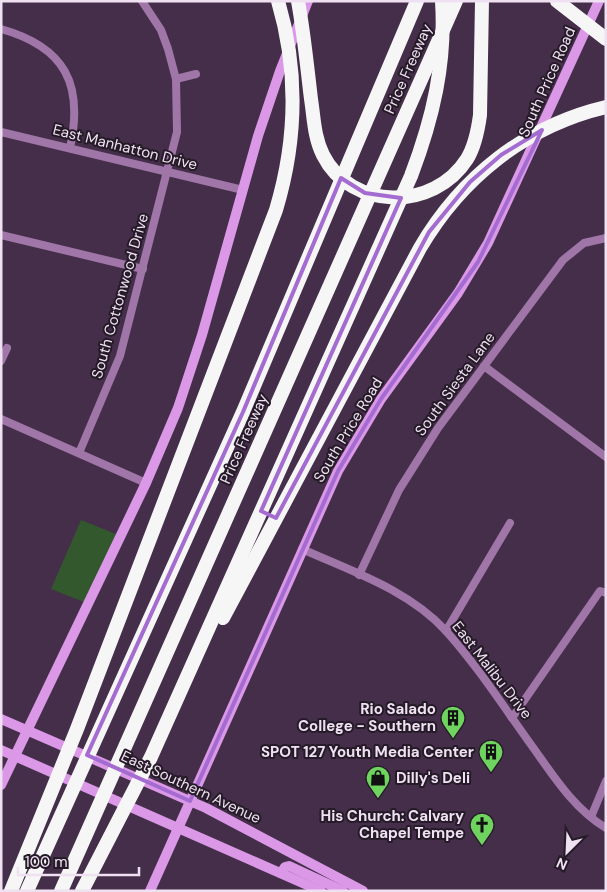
<svg xmlns="http://www.w3.org/2000/svg" width="607" height="892" font-family="'DM Sans',sans-serif">
<rect width="100%" height="100%" fill="#442e49"/>
<!-- green -->
<path fill="#33582d" d="M81 520 116 534 84 602 51 589Z"/>
<g fill="none" stroke-linecap="round" stroke-linejoin="round">
<!-- street -->
<g stroke="#9f76a7" stroke-width="8">
<path d="M1 29C65 47 84 84 70 148"/>
<path d="M176 79 196 74"/>
<path d="M1 132 243 190"/>
<path d="M1 235 143 269"/>
<path d="M1 361 7 348"/>
<path d="M484 366 606 457"/>
<path d="M1 419 146 483"/>
<path d="M79 453 120 356 177 132 176 79 168 49 161 30 142 1"/>
<path d="M302 549C351 571 409 590 446 631 480 669 507 712 537 753 556 780 576 810 606 828"/>
<path d="M359 575 399 490 438 428 563 260 584 243 606 238"/>
<path d="M446 631 510 523"/>
<path d="M512 718 600 591 606 593"/>
<path d="M591 817 606 781"/>
</g>
<!-- secondary -->
<g stroke="#da98e7" stroke-width="10">
<path d="M1 719 206 808 363 891"/>
<path d="M1 750 321 891"/>
<path d="M1 785 146 483 178 408 202 335 258 136 280 71 308 1"/>
<path d="M281 873 285 867 289 866 343 891"/>
<path d="M150 891 338 471 381 399 458 293 488 243 599 1"/>
</g>
<!-- highway -->
<g stroke="#f6f6f6" stroke-width="14">
<path d="M298 1C304 34 307 66 311 99 314 118 314 137 323 155 351 211 434 211 467 159 475 146 478 130 480 115L482 1"/>
<path d="M557 1 606 39"/>
<path d="M223 618 420 248C461 178 525 126 606 107"/>
<path d="M11 891 77 729 276 210C297 140 299 72 278 1"/>
<path d="M27 891 243 412 417 1"/>
<path d="M61 891 456 1"/>
<path d="M82 891 151 757 411 176C433 118 446 63 442 1"/>
</g>
</g>
<!-- marked area -->
<path fill="none" stroke="#a46bd1" stroke-width="4" stroke-linejoin="round" d="M542 130 478 262 381 399 338 471 190 801 87 755 243 412 341 178 365 193 401 198 261 511 276 518 429 232 470 182 501 155Z"/>
<!-- icons -->
<defs>
<symbol id="building-pin" viewBox="-11 -11 22 30"><path d="M0 17L-7.5 6A9.5 9.5 0 1 1 7.5 6Z" fill="#6fd35f" stroke="#251a27"/><path d="M-4-6H4V6H1V3H-1V6H-4ZM-2.5-4.3h1.7v1.8h-1.7ZM.8-4.3h1.7v1.8H.8ZM-2.5-1h1.7V.8h-1.7ZM.8-1h1.7V.8H.8Z" fill="#111"/></symbol>
<symbol id="shop-pin" viewBox="-11 -11 22 30"><path d="M0 17L-7.5 6A9.5 9.5 0 1 1 7.5 6Z" fill="#6fd35f" stroke="#251a27"/><path d="M-5-2.5h2.3a2.7 3.5 0 0 1 5.4 0H5L5.5 6h-11ZM-1.5-2.5h3a1.5 2.3 0 0 0-3 0Z" fill="#111"/></symbol>
<symbol id="church-pin" viewBox="-11 -11 22 30"><path d="M0 17L-7.5 6A9.5 9.5 0 1 1 7.5 6Z" fill="#6fd35f" stroke="#251a27"/><path d="M-1.2-6h2.4v3.5h3.3v2.4h-3.3V6h-2.4V-.1h-3.3v-2.4h3.3Z" fill="#111"/></symbol>
</defs>
<g fill-rule="evenodd">
<use href="#building-pin" x="439" y="704" width="28" height="38"/>
<use href="#building-pin" x="477" y="738" width="28" height="38"/>
<use href="#shop-pin" x="364" y="764" width="28" height="38"/>
<use href="#church-pin" x="468" y="811" width="28" height="38"/>
</g>
<g text-anchor="middle" dominant-baseline="central" stroke-width="4" stroke-linejoin="round" paint-order="stroke">
<!-- street labels -->
<g font-size="15" fill="#f0e1f2" stroke="#251a27">
<text transform="translate(408 69) rotate(-66)">Price Freeway</text>
<text transform="translate(547 82) rotate(-66)">South Price Road</text>
<text transform="translate(125 147) rotate(14)">East Manhatton Drive</text>
<text transform="translate(120 296) rotate(-74)">South Cottonwood Drive</text>
<text transform="translate(455 384) rotate(-54)">South Siesta Lane</text>
<text transform="translate(348 430) rotate(-59)">South Price Road</text>
<text transform="translate(244 439) rotate(-66)">Price Freeway</text>
<text transform="translate(492 670) rotate(52)">East Malibu Drive</text>
<text transform="translate(191 787) rotate(25)">East Southern Avenue</text>
</g>
<!-- poi labels -->
<g font-size="15" font-weight="bold" fill="#f0e1f2" stroke="#251a27" text-anchor="end">
<text x="436" y="709">Rio Salado<tspan x="436" dy="17">College - Southern</tspan></text>
<text x="474" y="752">SPOT 127 Youth Media Center</text>
<text x="396" y="778" text-anchor="start">Dilly's Deli</text>
<text x="464" y="816">His Church: Calvary<tspan x="464" dy="17">Chapel Tempe</tspan></text>
</g>
</g>
<!-- border -->
<rect width="607" height="892" fill="none" stroke="#f0e1f2" stroke-width="5"/>
<!-- north arrow -->
<g transform="translate(567 852) rotate(204)" stroke="#251a27" stroke-width="4" paint-order="stroke">
<path d="M0-4L9 19L0 12L-9 19Z" fill="#f0e1f2"/>
<text y="-8" font-size="14" font-weight="bold" text-anchor="middle" fill="#f0e1f2">N</text>
</g>
<!-- scale -->
<path d="M18 867v8h121v-8" fill="none" stroke="#f0e1f2" stroke-width="2.5"/>
<text x="25" y="867" font-size="15" fill="#f0e1f2" stroke="#251a27" stroke-width="4" paint-order="stroke">100 m</text>
</svg>
